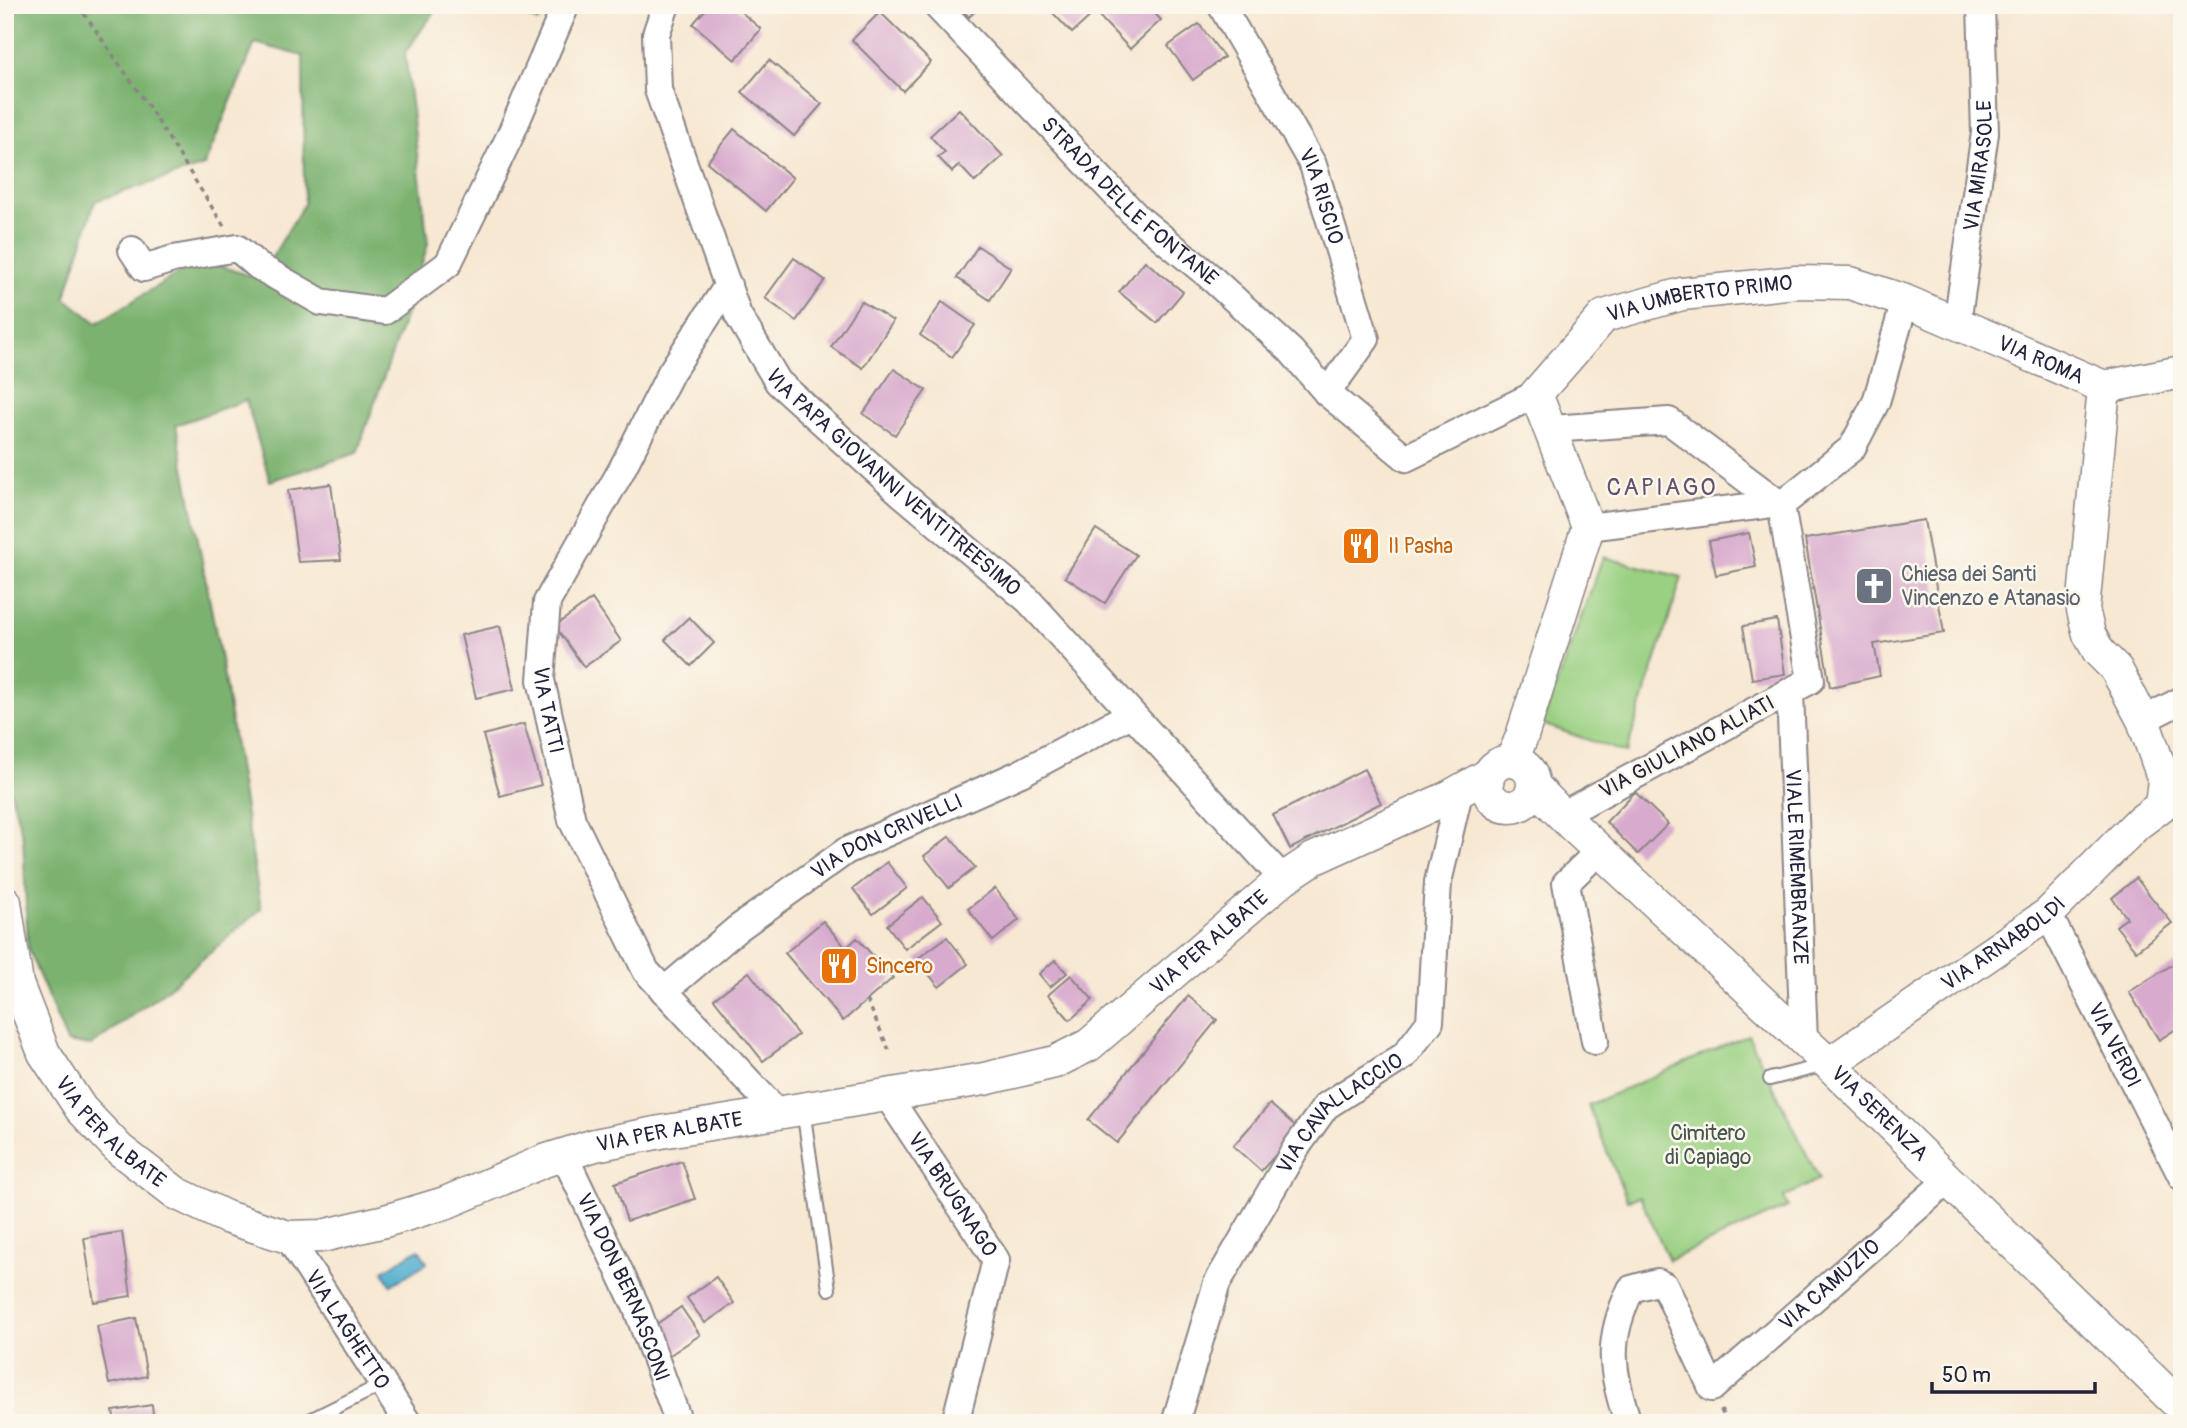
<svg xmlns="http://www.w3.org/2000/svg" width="2187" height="1428" font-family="Pangolin,sans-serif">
<rect width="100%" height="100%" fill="#fbf7ec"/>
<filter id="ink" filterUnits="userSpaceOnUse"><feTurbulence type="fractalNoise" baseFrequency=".0143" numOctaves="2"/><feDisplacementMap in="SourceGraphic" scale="14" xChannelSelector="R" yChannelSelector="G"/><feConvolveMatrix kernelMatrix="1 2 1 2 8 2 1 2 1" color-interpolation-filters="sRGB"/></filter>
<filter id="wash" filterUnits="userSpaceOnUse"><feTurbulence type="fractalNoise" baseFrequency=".00686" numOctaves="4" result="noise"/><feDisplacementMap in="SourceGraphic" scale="28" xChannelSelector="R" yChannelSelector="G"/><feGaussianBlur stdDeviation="1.57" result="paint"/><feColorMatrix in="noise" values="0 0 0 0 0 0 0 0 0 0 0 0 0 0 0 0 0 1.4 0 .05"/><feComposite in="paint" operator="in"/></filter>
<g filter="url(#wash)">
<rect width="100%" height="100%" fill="#f7e8d2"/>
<!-- green -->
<g fill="#9ad082" stroke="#5e795e" stroke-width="2">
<path d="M1603 557 1682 577 1626 753 1542 724Z"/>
<path d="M1748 1035 1819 1179 1784 1197 1788 1207 1669 1260 1640 1197 1627 1200 1588 1105Z"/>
</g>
<!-- forest -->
<g fill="#7bb270" stroke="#4e6a56" stroke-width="2" fill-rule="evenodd">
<path d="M5 5H439L405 53 428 244 407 311 357 453 270 481 246 400 176 425 222 665 261 909 165 991 91 1046 67 1042 28 949 23 838 5 771ZM255 43 303 56 304 204 259 279 201 259 97 323 65 298 95 201 204 166Z"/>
<path d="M504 5H554L538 22Z"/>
</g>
<!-- water -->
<path fill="#4fadcd" stroke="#386884" stroke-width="2" d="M419 1249 427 1263 391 1285 383 1271Z"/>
<g id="blocks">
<!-- building -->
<g fill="#d8abce">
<path d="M709 5H733L761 29 735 60 693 24Z"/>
<path d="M958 5H981L969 17Z"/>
<path d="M1059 5H1132L1138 11 1144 5H1147L1161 20 1130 49 1095 12 1072 33 1052 12Z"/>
<path d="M880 12 931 62 903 91 852 40Z"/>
<path d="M1199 24 1224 57 1193 80 1168 46Z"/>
<path d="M769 60 822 104 794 136 742 92Z"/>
<path d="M959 109 1003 156 975 182 959 165 952 172 938 157 945 152 930 136Z"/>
<path d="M734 129 793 178 766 211 707 162Z"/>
<path d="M978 246 1011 268 990 300 957 278Z"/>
<path d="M794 258 825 280 796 321 765 298Z"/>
<path d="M1145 261 1183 292 1157 323 1119 292Z"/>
<path d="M861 301 893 321 863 368 831 347Z"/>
<path d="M942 302 975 325 952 357 920 335Z"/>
<path d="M894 369 926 390 895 435 863 414Z"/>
<path d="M331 484 341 560 298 562 288 490Z"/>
<path d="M1924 520 1944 633 1874 644 1880 676 1830 687 1805 539Z"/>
<path d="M1096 529 1136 555 1105 603 1065 577Z"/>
<path d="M1749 533 1756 567 1716 575 1709 541Z"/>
<path d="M592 599 621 641 584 667 555 626Z"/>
<path d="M689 617 714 643 691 666 665 640Z"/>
<path d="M1777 620 1785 674 1752 679 1743 626Z"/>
<path d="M500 626 515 689 476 698 461 635Z"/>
<path d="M524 724 541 785 500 796 483 735Z"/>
<path d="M1364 769 1381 803 1290 849 1273 815Z"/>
<path d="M1635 792 1668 824 1638 854 1606 822Z"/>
<path d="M950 836 975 868 949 888 924 856Z"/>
<path d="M887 862 907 888 873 914 853 889Z"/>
<path d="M2136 878 2172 923 2136 951 2116 926 2127 918 2112 898Z"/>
<path d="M995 888 1019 920 993 941 968 909Z"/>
<path d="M923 897 942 921 905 949 887 925Z"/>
<path d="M823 921 846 948 857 938 893 978 843 1021 785 953Z"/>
<path d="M947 937 968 964 939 987 917 959Z"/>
<path d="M1055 960 1067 973 1050 987 1039 974Z"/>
<path d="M2175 963 2182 974V1025L2159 1040 2129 992Z"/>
<path d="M749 972 798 1035 763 1061 714 999Z"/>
<path d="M1071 975 1093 1000 1070 1020 1048 995Z"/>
<path d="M1188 996 1217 1020 1117 1143 1088 1120Z"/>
<path d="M1270 1104 1299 1129 1261 1171 1233 1146Z"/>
<path d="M682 1161 695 1199 627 1221 615 1183Z"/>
<path d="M122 1232 131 1296 94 1302 84 1238Z"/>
<path d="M716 1277 734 1303 705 1323 687 1298Z"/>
<path d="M681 1307 700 1335 670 1355 651 1328Z"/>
<path d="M136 1318 147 1376 109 1384 97 1326Z"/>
<path d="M152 1405 154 1423H115L113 1411Z"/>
</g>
</g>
</g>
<g filter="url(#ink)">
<use href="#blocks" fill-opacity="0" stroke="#8c8586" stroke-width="2"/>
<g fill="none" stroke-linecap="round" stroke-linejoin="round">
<defs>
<g id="service">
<path d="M1770 1079 1825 1065"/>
<path d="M803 1109 829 1289"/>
<path d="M304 1423 383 1384"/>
</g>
<g id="minor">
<path id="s1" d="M666 5 656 34 658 90 738 315 778 382 902 494 1028 600 1283 879"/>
<path id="s2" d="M936 5 1137 217 1208 275 1291 351 1327 393 1406 458 1536 394"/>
<path id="s3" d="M1221 5 1313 165 1366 339 1327 393"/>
<path d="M132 250 144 268 173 259 237 248 258 266 321 302 385 311 448 264 510 136 566 5"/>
<path id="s4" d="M728 285 671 372 621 471 547 602 541 680 572 820 646 971 778 1113"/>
<path id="s5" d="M1957 323 1985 133 1981 5"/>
<path d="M1550 429 1669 421 1781 505 1811 680 1562 815"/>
<path d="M1588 527 1765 505H1781L1852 448 1876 402 1905 301"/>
<path id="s6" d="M1790 692 1804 1041"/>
<path d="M2143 720 2182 700"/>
<path d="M2161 806 2182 799"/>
<path id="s7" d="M2048 914 2182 1177"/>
<path id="s8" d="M664 991 737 929 846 851 1021 773 1131 714"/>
<path d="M1595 1041 1566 883 1599 851"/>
<path id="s9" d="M887 1095 996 1260 955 1423"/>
<path id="s10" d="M564 1155 636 1306 679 1423"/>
<path id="s11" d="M288 1237 408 1423"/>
<path id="s12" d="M1175 1423 1217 1283 1296 1148 1326 1106 1404 1056 1430 1022 1438 882 1458 797"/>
<path id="s13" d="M1628 1423C1611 1369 1606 1341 1631 1289L1657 1282 1665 1286 1712 1388 1947 1181"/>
</g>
<g id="tertiary">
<circle cx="1510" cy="784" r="23"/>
<path id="s14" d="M1512 761 1522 736 1588 527 1536 394 1604 316 1682 294 1796 282 1850 283 1905 301 2104 387 2182 372"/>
<path id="s15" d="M1534 786 1572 825 1829 1064 2182 1408"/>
<path id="s16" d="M5 902 17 984 44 1053 81 1109 120 1150 176 1193 226 1217 288 1237 322 1236 385 1221 445 1203 544 1161 595 1145 661 1132 984 1079 1055 1062 1089 1045 1283 879 1313 859 1447 798 1488 775"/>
<path id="s17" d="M1829 1064 2048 914 2137 824 2161 806 2164 780 2143 720 2116 669 2099 652 2089 634 2083 610 2104 387"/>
</g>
</defs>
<!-- service casing -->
<use href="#service" stroke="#8c8586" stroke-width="16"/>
<!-- minor casing -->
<use href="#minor" stroke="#8c8586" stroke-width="30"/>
<!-- tertiary casing -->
<use href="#tertiary" stroke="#8c8586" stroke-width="35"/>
<!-- path -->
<g stroke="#8c8586" stroke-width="3.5" stroke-dasharray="5 5" stroke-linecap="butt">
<path d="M78 5 147 104 225 228"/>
<path d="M867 1000 889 1050"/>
<path d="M1721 1410 1727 1423"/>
</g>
<!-- service -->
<use href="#service" stroke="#fff" stroke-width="12"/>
<!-- minor -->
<use href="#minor" stroke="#fff" stroke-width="26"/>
<!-- tertiary -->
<use href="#tertiary" stroke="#fff" stroke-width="32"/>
</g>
</g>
<!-- icons -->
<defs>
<symbol id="restaurant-square" viewBox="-11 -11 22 22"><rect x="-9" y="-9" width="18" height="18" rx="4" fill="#e8710a" stroke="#fbf7ec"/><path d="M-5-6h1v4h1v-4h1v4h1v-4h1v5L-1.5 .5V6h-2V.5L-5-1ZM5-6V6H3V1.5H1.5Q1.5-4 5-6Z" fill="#fff"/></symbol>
<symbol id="church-square" viewBox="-11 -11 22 22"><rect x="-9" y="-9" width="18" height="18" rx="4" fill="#6b7280" stroke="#fbf7ec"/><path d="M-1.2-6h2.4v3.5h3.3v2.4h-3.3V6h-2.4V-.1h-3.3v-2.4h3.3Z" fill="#fff"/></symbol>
</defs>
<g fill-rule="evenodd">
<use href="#restaurant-square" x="1339" y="524" width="44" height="44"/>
<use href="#church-square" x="1852" y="564" width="44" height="44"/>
<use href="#restaurant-square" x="817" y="944" width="44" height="44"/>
</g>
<g text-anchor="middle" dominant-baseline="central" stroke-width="5" stroke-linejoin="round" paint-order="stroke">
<!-- street labels -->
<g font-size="21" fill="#22223b" stroke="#fbf7ec">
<text stroke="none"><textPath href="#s5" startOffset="159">VIA MIRASOLE</textPath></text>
<text stroke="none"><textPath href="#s3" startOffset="217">VIA RISCIO</textPath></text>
<text stroke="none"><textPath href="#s2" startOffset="276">STRADA DELLE FONTANE</textPath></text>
<text stroke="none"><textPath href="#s14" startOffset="590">VIA UMBERTO PRIMO</textPath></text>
<text stroke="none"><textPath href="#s14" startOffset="948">VIA ROMA</textPath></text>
<text stroke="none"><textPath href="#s1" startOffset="556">VIA PAPA GIOVANNI VENTITREESIMO</textPath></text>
<text stroke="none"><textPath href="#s4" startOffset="474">VIA TATTI</textPath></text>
<text transform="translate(1687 747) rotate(-28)">VIA GIULIANO ALIATI</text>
<text stroke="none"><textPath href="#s8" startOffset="273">VIA DON CRIVELLI</textPath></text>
<text stroke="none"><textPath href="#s6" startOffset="175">VIALE RIMEMBRANZE</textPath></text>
<text stroke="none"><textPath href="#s16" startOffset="1458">VIA PER ALBATE</textPath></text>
<text stroke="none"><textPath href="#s17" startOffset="212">VIA ARNABOLDI</textPath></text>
<text stroke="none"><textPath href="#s7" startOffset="147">VIA VERDI</textPath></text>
<text stroke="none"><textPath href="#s15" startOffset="476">VIA SERENZA</textPath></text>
<text stroke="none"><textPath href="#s12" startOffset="359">VIA CAVALLACCIO</textPath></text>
<text stroke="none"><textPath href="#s16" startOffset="261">VIA PER ALBATE</textPath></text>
<text stroke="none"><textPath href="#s16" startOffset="870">VIA PER ALBATE</textPath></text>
<text stroke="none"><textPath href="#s9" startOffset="119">VIA BRUGNAGO</textPath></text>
<text stroke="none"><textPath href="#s13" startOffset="443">VIA CAMUZIO</textPath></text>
<text stroke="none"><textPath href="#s10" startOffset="145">VIA DON BERNASCONI</textPath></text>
<text stroke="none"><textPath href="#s11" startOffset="110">VIA LAGHETTO</textPath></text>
</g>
<!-- food labels -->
<g font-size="21" fill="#c56008" stroke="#fbf7ec" text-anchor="start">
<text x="1388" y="546">Il Pasha</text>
<text x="866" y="966">Sincero</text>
</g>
<!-- worship labels -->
<g font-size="21" fill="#5b616d" stroke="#fbf7ec" text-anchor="start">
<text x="1901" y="574">Chiesa dei Santi<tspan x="1901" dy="24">Vincenzo e Atanasio</tspan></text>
</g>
<!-- park labels -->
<g font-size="21" fill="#465650" stroke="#fbf7ec">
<text x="1708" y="1133">Cimitero<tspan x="1708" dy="24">di Capiago</tspan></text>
</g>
<!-- quarter labels -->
<g font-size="24" letter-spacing="2" fill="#62526e" stroke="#fbf7ec">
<text x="1662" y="487">CAPIAGO</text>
</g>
</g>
<!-- margin -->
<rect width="2187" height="1428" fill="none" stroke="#fbf7ec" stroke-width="28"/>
<!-- scale -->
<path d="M1932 1382v10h163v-10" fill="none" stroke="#22223b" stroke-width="3.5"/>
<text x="1942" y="1382" font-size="21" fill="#22223b" stroke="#fbf7ec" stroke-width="5" paint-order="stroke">50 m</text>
</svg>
